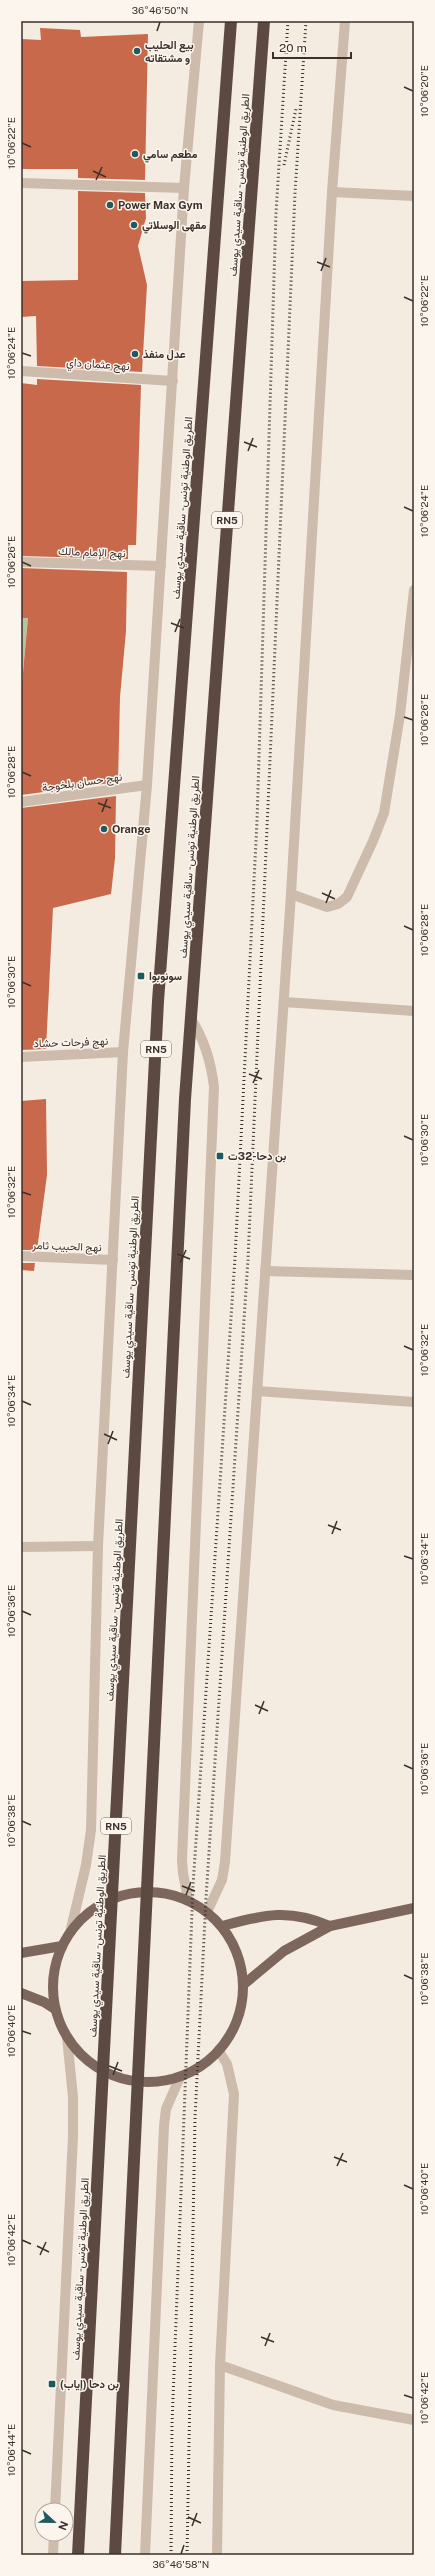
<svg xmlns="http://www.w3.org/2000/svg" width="435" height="2576" font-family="'Public Sans',Vazirmatn,sans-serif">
<rect width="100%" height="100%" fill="#f4ebe1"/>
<!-- green -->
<path fill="#b8c4a0" d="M21 618H28L21 694Z"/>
<!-- building -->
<g fill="#c8694b">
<path d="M40 28 80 30 81 37 148 34 145 180 78 178V169H21V39L41 40Z"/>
<path d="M78 191 145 193 146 218 138 246 147 285 142 372 37 366 36 316 21 317V281L78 280Z"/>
<path d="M37 379 141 385 136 545H128V559L21 556V383L37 385Z"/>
<path d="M21 568 127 572 126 631 120 697 118 782 21 795V694L28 618H21Z"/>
<path d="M116 796 115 858 111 894 53 908 46 1049 21 1050V808Z"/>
<path d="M46 1099 47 1175 37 1250H21V1101Z"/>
<path d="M21 1263H35L34 1271 21 1270Z"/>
</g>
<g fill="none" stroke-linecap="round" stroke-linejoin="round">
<!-- minor -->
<g stroke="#cdbbac" stroke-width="10">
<path d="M21 183 184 188"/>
<path d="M332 192 414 196"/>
<path d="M21 371 173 381"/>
<path d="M21 562 161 566"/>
<path d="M21 802 147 785"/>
<path d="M291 894 327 907 338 904 347 897 373 841 384 813 400 715 414 590"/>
<path d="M284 1002 414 1011"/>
<path d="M21 1057 123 1052"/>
<path d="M21 1256 113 1260"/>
<path d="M265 1271 414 1275"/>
<path d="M257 1391 414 1402"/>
<path d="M21 1547 98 1546"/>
<path d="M188 1900 183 1873 182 1860 214 1087C211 1062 205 1040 191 1019"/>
<path d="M207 1912 222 1880 225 1862 291 894 332 192 345 21"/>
<path d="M70 1933 86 1865 91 1830 98 1546 123 1052 147 785 184 188 199 21"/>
<path d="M220 2365 333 2405 414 2420"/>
<path d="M55 2510 73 2136V2097L67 2037"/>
<path d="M53 2555 54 2534"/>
<path d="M145 2555 164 2126 166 2109 180 2077"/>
<path d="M217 2555 220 2365 234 2094 227 2064 219 2051"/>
</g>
<!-- major -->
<g stroke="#7d675c" stroke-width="10">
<circle cx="148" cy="1987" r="95"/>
<path d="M222 1926C264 1915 288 1908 330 1926"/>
<path d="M21 1953 62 1946"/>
<path d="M243 1985 284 1951 330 1926 414 1908"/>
<path d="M21 1993 44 2002 55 2009"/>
</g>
<!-- highway -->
<g stroke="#5c4a42" stroke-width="12">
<path d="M78 2555 158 1001 231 21"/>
<path d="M115 2555 185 1099 264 21"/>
</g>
<!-- rail -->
<g stroke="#3b302b" stroke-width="3" stroke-dasharray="1 3" stroke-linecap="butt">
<path d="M284 165 296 109"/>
<path d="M171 2555 172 2424 193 1886 235 1258 257 821 276 213 288 21"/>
<path d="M187 2555 195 2118 206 1898 248 1259 295 193 306 21"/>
</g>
</g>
<!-- ticks -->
<path fill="none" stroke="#3b302b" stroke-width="1.5" d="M157 31 160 22M404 87 413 91M22 143 31 147M93 171 106 177M96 180 102 167M317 262 330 267M321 271 326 258M404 297 413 301M22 353 31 356M244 442 257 447M248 451 253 438M404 507 413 511M22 562 31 566M171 623 184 628M175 632 180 619M404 717 413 720M22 772 31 776M98 803 111 808M102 812 107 799M322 893 335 899M326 903 331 890M404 926 413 930M22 982 31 986M249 1074 262 1079M253 1083 259 1070M404 1136 413 1140M22 1192 31 1195M177 1254 190 1259M180 1263 186 1250M404 1346 413 1350M22 1401 31 1405M104 1434 117 1440M108 1444 113 1431M328 1525 341 1530M332 1534 337 1521M404 1556 413 1559M22 1611 31 1615M255 1705 268 1711M259 1714 264 1701M404 1765 413 1769M22 1821 31 1825M182 1886 195 1891M186 1895 191 1882M404 1975 413 1979M22 2031 31 2034M109 2066 122 2071M113 2075 118 2062M334 2157 347 2162M337 2166 343 2153M404 2185 413 2189M22 2240 31 2244M37 2246 49 2252M40 2255 46 2242M261 2337 274 2342M265 2346 270 2333M404 2395 413 2398M22 2450 31 2454M188 2517 201 2523M192 2526 197 2513M181 2554 184 2545"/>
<!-- markers -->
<g fill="#1f5a5e" stroke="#fbf5ee" stroke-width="1.5">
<circle cx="137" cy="51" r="4"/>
<circle cx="135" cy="154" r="4"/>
<circle cx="110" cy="205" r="4"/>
<circle cx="134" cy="225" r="4"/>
<circle cx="135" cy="354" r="4"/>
<circle cx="104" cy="829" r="4"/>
<rect x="137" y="972" width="8" height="8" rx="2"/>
<rect x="216" y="1152" width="8" height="8" rx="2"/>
<rect x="48" y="2380" width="8" height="8" rx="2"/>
</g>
<g text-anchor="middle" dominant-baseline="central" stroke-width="3" stroke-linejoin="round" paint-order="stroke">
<!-- shield labels -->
<g fill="#fbf5ee" stroke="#756b66" stroke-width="1">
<rect x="212" y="512" width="30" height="16" rx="3"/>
<rect x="141" y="1041" width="30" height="16" rx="3"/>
<rect x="101" y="1818" width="30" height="16" rx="3"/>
</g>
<g font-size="10" font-weight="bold" fill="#3b302b">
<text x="227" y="520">RN5</text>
<text x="156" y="1049">RN5</text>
<text x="116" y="1826">RN5</text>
</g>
<!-- poi labels -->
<g font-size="11" font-weight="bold" fill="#3b302b" stroke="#fbf5ee" text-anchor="start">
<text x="145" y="45">بيع الحليب<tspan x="145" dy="13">و مشتقاته</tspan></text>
<text x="143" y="154">مطعم سامي</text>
<text x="118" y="205">Power Max Gym</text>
<text x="142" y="225">مقهى الوسلاتي</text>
<text x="143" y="354">عدل منفذ</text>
<text x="112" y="829">Orange</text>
<text x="149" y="976">سونوبوا</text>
<text x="228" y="1156">بن دحا-32ت</text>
<text x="60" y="2384">بن دحا (إياب)</text>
</g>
<!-- street labels -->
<g font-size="11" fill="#3b302b" stroke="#fbf5ee">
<text transform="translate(239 185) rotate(-86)">الطريق الوطنية تونس - ساقية سيدي يوسف</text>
<text transform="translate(98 364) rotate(4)">نهج عثمان داي</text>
<text transform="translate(182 508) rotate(-86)">الطريق الوطنية تونس - ساقية سيدي يوسف</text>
<text transform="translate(92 552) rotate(2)">نهج الإمام مالك</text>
<text transform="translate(82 782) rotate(-8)">نهج حسان بلخوجة</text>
<text transform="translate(189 867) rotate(-86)">الطريق الوطنية تونس - ساقية سيدي يوسف</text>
<text transform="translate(71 1042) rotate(-2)">نهج فرحات حشاد</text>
<text transform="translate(67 1246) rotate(2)">نهج الحبيب ثامر</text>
<text transform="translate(130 1287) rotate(-87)">الطريق الوطنية تونس - ساقية سيدي يوسف</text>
<text transform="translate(114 1610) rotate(-87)">الطريق الوطنية تونس - ساقية سيدي يوسف</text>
<text transform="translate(97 1946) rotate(-87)">الطريق الوطنية تونس - ساقية سيدي يوسف</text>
<text transform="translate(80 2269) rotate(-87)">الطريق الوطنية تونس - ساقية سيدي يوسف</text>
</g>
</g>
<!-- border -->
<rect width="435" height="2576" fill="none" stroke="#fbf5ee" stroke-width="44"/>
<!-- north arrow -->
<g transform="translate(54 2522) rotate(112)"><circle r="19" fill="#fbf5ee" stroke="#aea6a0"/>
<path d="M0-3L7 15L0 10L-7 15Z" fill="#1f5a5e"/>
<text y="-6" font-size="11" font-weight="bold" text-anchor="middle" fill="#3b302b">N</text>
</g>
<!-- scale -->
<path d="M273 52v6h78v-6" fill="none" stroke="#3b302b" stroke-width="2"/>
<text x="279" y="52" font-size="12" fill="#3b302b" stroke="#fbf5ee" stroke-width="3" paint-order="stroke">20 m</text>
<rect x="22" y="22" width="391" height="2532" fill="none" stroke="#3b302b" stroke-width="1.5"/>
<g font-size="10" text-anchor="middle" fill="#3b302b">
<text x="160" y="14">36°46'50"N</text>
<text transform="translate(424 91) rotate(-90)" y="4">10°06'20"E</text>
<text transform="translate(11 143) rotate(-90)" y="4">10°06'22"E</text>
<text transform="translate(424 301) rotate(-90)" y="4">10°06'22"E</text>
<text transform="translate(11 353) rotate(-90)" y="4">10°06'24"E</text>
<text transform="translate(424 511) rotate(-90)" y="4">10°06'24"E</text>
<text transform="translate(11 562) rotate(-90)" y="4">10°06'26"E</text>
<text transform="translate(424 720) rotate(-90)" y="4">10°06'26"E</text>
<text transform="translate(11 772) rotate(-90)" y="4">10°06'28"E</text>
<text transform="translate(424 930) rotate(-90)" y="4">10°06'28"E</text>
<text transform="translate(11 982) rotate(-90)" y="4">10°06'30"E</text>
<text transform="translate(424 1140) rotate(-90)" y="4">10°06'30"E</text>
<text transform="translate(11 1192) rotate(-90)" y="4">10°06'32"E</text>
<text transform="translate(424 1350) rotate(-90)" y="4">10°06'32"E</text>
<text transform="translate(11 1401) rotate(-90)" y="4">10°06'34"E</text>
<text transform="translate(424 1559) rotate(-90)" y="4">10°06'34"E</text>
<text transform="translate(11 1611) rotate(-90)" y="4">10°06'36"E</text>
<text transform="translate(424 1769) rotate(-90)" y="4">10°06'36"E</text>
<text transform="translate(11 1821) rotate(-90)" y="4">10°06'38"E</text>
<text transform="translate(424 1979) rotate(-90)" y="4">10°06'38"E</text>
<text transform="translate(11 2031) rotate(-90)" y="4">10°06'40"E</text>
<text transform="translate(424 2189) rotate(-90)" y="4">10°06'40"E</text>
<text transform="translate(11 2240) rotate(-90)" y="4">10°06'42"E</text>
<text transform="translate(424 2398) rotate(-90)" y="4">10°06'42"E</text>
<text transform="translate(11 2450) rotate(-90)" y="4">10°06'44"E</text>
<text x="181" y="2568">36°46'58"N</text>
</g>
</svg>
